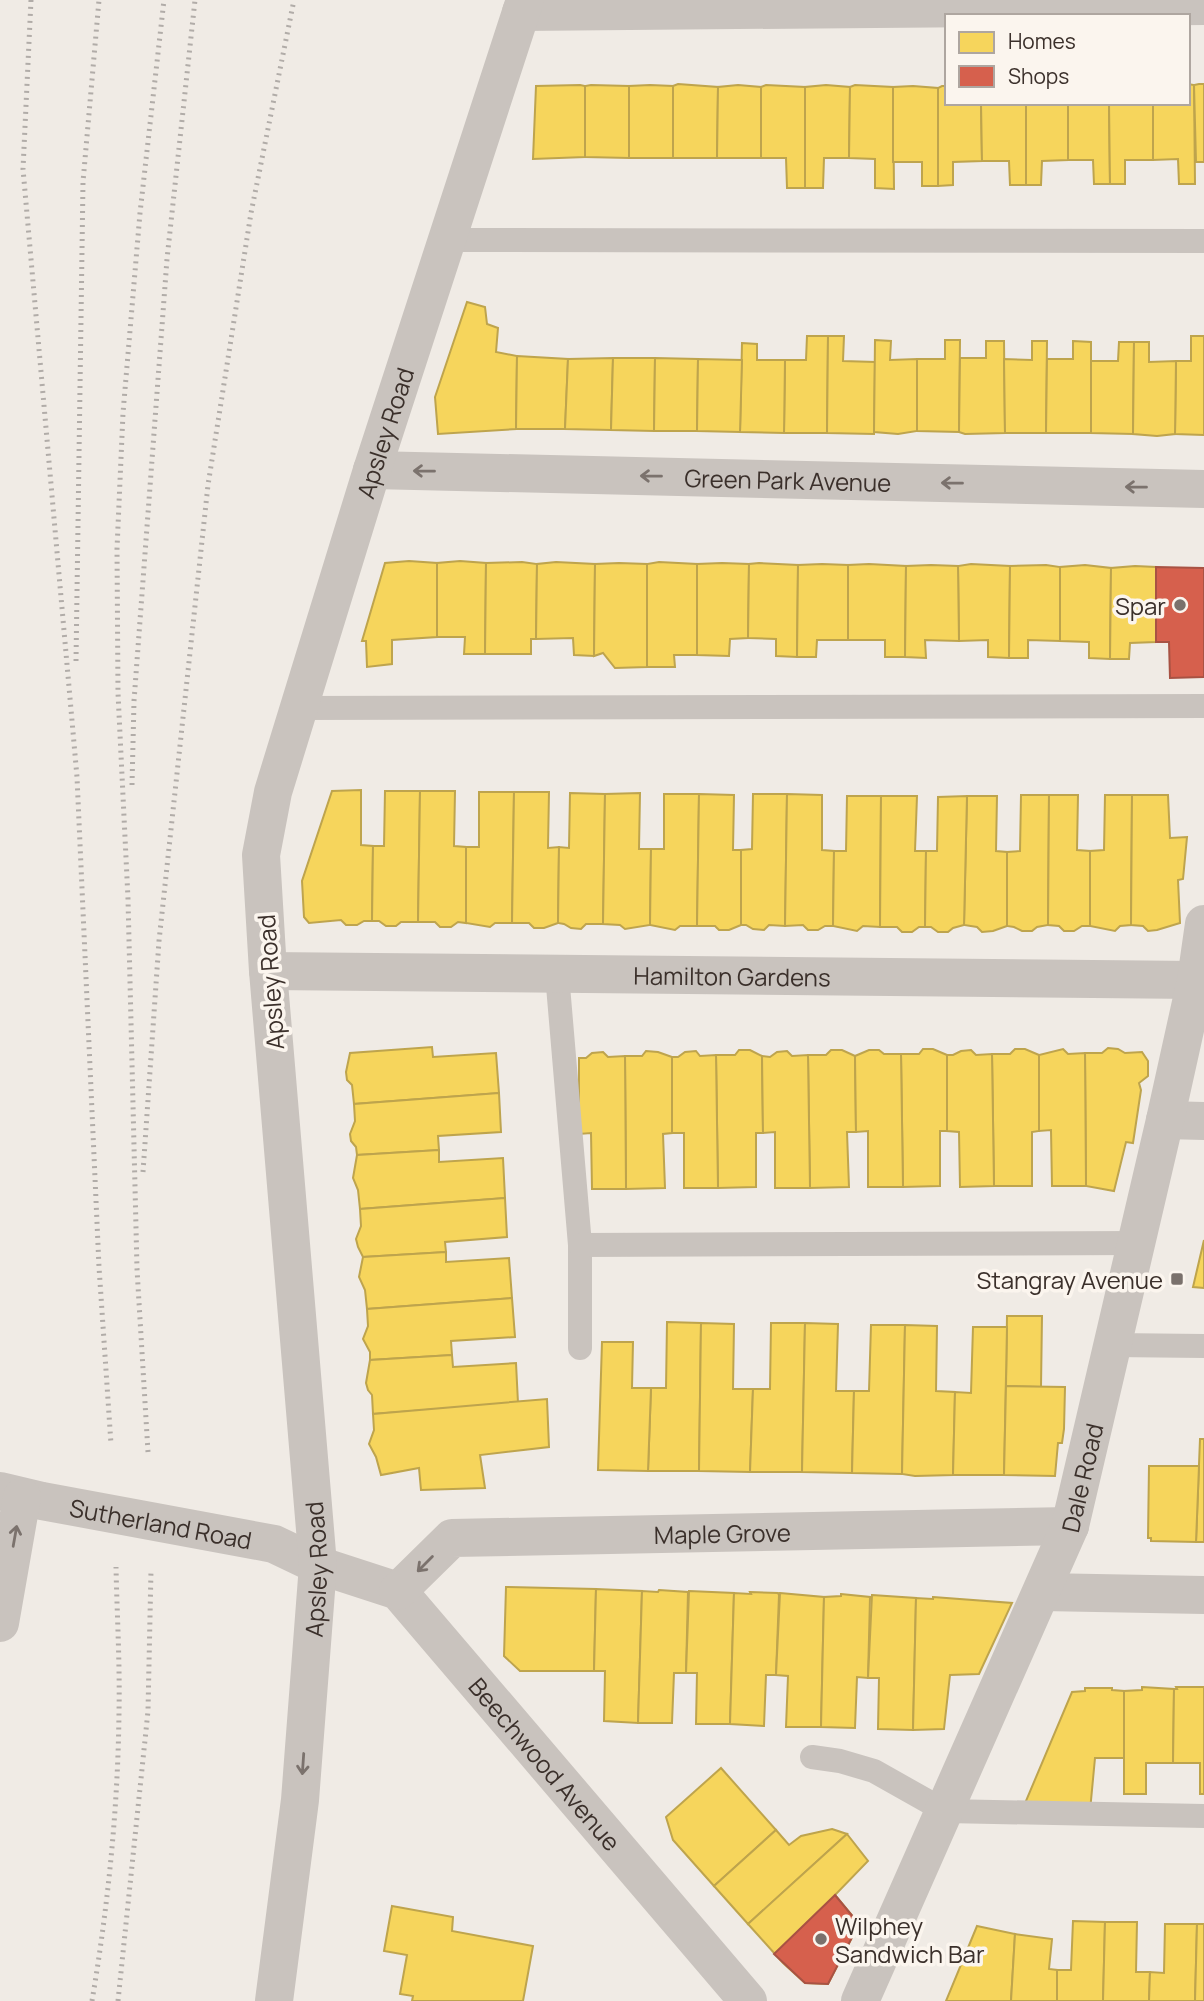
<svg xmlns="http://www.w3.org/2000/svg" width="1204" height="2001" font-family="Manrope,sans-serif">
<rect width="100%" height="100%" fill="#f0ebe5"/>
<!-- homes -->
<g fill="#f6d55c" stroke="#bea44d" stroke-width="2">
<path d="M678 84 718 87 717 158H673V86Z"/>
<path d="M1188 84 1194 85 1195 184H1179L1178 159 1153 160V103H1188Z"/>
<path d="M1199 84H1204V162H1196L1194 85Z"/>
<path d="M580 85 585 86V157L533 159 536 86Z"/>
<path d="M591 85 629 86V158L585 157V86Z"/>
<path d="M650 85 673 86V158H629V86Z"/>
<path d="M738 85 761 87V158H717L718 87Z"/>
<path d="M766 85 805 87V188H787L786 158H761V87Z"/>
<path d="M826 85 850 87 849 158H824L823 188H805V87Z"/>
<path d="M855 85 893 87 894 189 875 188V159L849 158 850 87Z"/>
<path d="M913 86 938 88V186H922V162H893V87Z"/>
<path d="M942 86H947V103H981L982 161 953 162V185L938 186V88Z"/>
<path d="M981 103H1026V185H1010L1009 161H982Z"/>
<path d="M1026 103H1068V160L1042 161 1041 185H1026Z"/>
<path d="M1068 103H1109L1110 184H1094L1093 160H1068Z"/>
<path d="M1109 103H1153V160H1125V184H1110Z"/>
<path d="M467 302 485 307 487 324 498 328 496 352 517 356 516 429 438 434 435 397Z"/>
<path d="M807 336H828L827 433H784L785 360H806Z"/>
<path d="M828 336H844L843 361 875 362 874 434 827 433Z"/>
<path d="M1191 336H1204V435L1175 434 1176 361H1191Z"/>
<path d="M875 340 891 341 890 360 917 359V431L898 434 874 432Z"/>
<path d="M945 340H960L959 432 917 431V359H945Z"/>
<path d="M986 341H1004L1005 433 965 434 959 432 960 358H986Z"/>
<path d="M1032 341H1047L1046 433H1005L1004 359 1032 360Z"/>
<path d="M1073 341 1091 342V433H1046L1047 359H1073Z"/>
<path d="M1119 342H1134L1133 434 1091 433V361H1118Z"/>
<path d="M1134 342H1149V362L1176 361 1175 434 1157 436 1133 434Z"/>
<path d="M742 343 757 344V360H785L784 433 740 432Z"/>
<path d="M517 356 568 359 565 429H516Z"/>
<path d="M613 358 611 430 565 429 568 359Z"/>
<path d="M613 358H655L654 431 611 430Z"/>
<path d="M655 358 698 359 697 431H654Z"/>
<path d="M698 359 742 360 740 432 697 431Z"/>
<path d="M409 561 437 563V637L392 640V664L367 667 366 641H362L385 563Z"/>
<path d="M460 561 486 563 485 654H464L465 637H437V563Z"/>
<path d="M522 562 537 564 536 639H531V654H485L486 563Z"/>
<path d="M556 562 595 564 594 656 574 655 573 638 536 639 537 564Z"/>
<path d="M659 562 697 564V655H674L675 667H647V564Z"/>
<path d="M619 563 647 564V667L615 668 603 653 594 656 595 564Z"/>
<path d="M722 563 749 564 748 638 730 639 729 656 697 655V564Z"/>
<path d="M759 563 798 565 797 657 776 656V639L748 638 749 564Z"/>
<path d="M822 564 848 565V640H817L816 657H797L798 565Z"/>
<path d="M869 564 906 566 905 657H885V640H848V565Z"/>
<path d="M971 564 1010 566 1009 658 988 657V640L959 641 958 566Z"/>
<path d="M931 565 958 566 959 641 925 640 926 658 905 657 906 566Z"/>
<path d="M1046 565 1060 567V641L1028 640V658H1009L1010 566Z"/>
<path d="M1085 565 1111 568 1110 659 1089 658V642L1060 641V567Z"/>
<path d="M1135 566 1156 567V642L1130 643 1129 659H1110L1111 568Z"/>
<path d="M361 790V845L373 846 372 921H364L357 925H346L341 920 309 923 304 917 302 881 332 791Z"/>
<path d="M385 791H420L418 922H401L396 926H386L379 921H372L373 846H384Z"/>
<path d="M420 791H455L454 846 466 847V923L458 922 451 927H440L435 922H418Z"/>
<path d="M479 792H514L512 923H495L490 927 466 923V847H479Z"/>
<path d="M514 792H549L548 848 559 847 558 923 544 928H534L529 923H512Z"/>
<path d="M570 793 605 794 603 924H586L581 929 571 928 564 924 558 923 559 847 569 848Z"/>
<path d="M640 793 639 849H651L650 925 625 929 620 925 603 924 605 794Z"/>
<path d="M664 794H699L697 926H680L675 930 650 925 651 849H664Z"/>
<path d="M699 794 734 795 733 850H741V925L729 930H719L715 926H697Z"/>
<path d="M753 794H787L785 926 769 925 764 930 753 929 746 925H741V850L752 849Z"/>
<path d="M787 794 822 795V850L834 851 833 926H825L818 930H808L803 925 785 926Z"/>
<path d="M1021 795H1049L1048 925 1037 927 1032 931H1022L1014 927 1007 926V852L1020 851Z"/>
<path d="M1049 795H1078L1077 850 1090 851V926H1082L1074 931H1064L1059 926 1048 925Z"/>
<path d="M1105 795H1132L1131 925 1120 926 1115 931 1090 926V851L1104 850Z"/>
<path d="M1132 795H1168L1170 838 1187 837 1183 879 1178 880 1180 923 1157 930 1148 931 1143 926 1131 925Z"/>
<path d="M847 796H881L880 927 863 926 857 931 833 926 834 851H846Z"/>
<path d="M881 796H917L915 851H926L925 927H919L912 932H902L897 927H880Z"/>
<path d="M967 796H997L996 851 1007 852V926L993 931 982 932 977 927 964 925Z"/>
<path d="M967 796 964 925 953 928 948 932H938L931 927H925L926 851H937L938 797Z"/>
<path d="M432 1047 433 1057 496 1053 499 1093 354 1104 352 1085 347 1080 346 1072 350 1053Z"/>
<path d="M1108 1048 1118 1049 1125 1053 1142 1052 1148 1061V1076L1139 1083 1141 1090 1133 1143 1126 1142 1114 1191 1086 1186 1085 1053H1102Z"/>
<path d="M923 1049H933L947 1055V1131H940V1186L903 1187 901 1054H919Z"/>
<path d="M1015 1049H1025L1039 1055V1131L1032 1132V1186H994L992 1054H1010Z"/>
<path d="M1063 1049 1068 1054 1085 1053 1086 1186H1052L1051 1130 1039 1131V1055Z"/>
<path d="M739 1050H750L762 1056 763 1133H756V1187L718 1188 716 1055H735Z"/>
<path d="M831 1050H842L855 1056 856 1132H847L849 1187 810 1188 808 1055H826Z"/>
<path d="M869 1050H879L884 1054H901L903 1187H868V1131L856 1132 855 1056Z"/>
<path d="M971 1050 976 1055 992 1054 994 1186 960 1187 959 1132 947 1131V1055H953L961 1051Z"/>
<path d="M646 1051 658 1052 672 1057V1133L663 1134 665 1188 626 1189 625 1056H642Z"/>
<path d="M696 1051 700 1056 716 1055 718 1188H684V1133H672V1057H678L685 1052Z"/>
<path d="M787 1051 792 1056 808 1055 810 1188H775V1132L763 1133 762 1056 770 1057 777 1052Z"/>
<path d="M603 1052 608 1057 625 1056 626 1189H592L591 1133 579 1134V1058H586L592 1053Z"/>
<path d="M499 1093 501 1132 438 1136 439 1150 357 1155 356 1147 351 1141 350 1134 355 1121 354 1104Z"/>
<path d="M439 1150V1162L503 1158 505 1198 360 1209 358 1190 353 1178 357 1155Z"/>
<path d="M505 1198 507 1237 445 1242 446 1252 363 1257 358 1247 356 1239 361 1226 360 1209Z"/>
<path d="M1204 1240V1288L1193 1287Z"/>
<path d="M446 1252V1262L509 1258 512 1298 367 1309 365 1290 359 1277 363 1257Z"/>
<path d="M512 1298 515 1337 451 1341 452 1355 370 1360V1352L363 1339 368 1326 367 1309Z"/>
<path d="M1007 1316H1042L1041 1387 1006 1386Z"/>
<path d="M667 1322 701 1323 699 1471H648L651 1388H666Z"/>
<path d="M701 1323 734 1324 733 1389H753L750 1472 699 1471Z"/>
<path d="M771 1323H805L802 1472H750L753 1389H770Z"/>
<path d="M805 1323 838 1324 836 1391H854L852 1473 802 1472Z"/>
<path d="M871 1325H905L902 1474 852 1473 854 1391H869Z"/>
<path d="M905 1325 937 1326 936 1391 955 1392 953 1475 915 1476 902 1474Z"/>
<path d="M973 1327H1007L1004 1475H953L955 1392 971 1393Z"/>
<path d="M602 1342H633L632 1388H651L648 1471 598 1470Z"/>
<path d="M452 1355 453 1367 516 1363 518 1403 373 1414 372 1395 368 1390 366 1383 370 1360Z"/>
<path d="M1006 1386 1065 1387 1064 1429 1062 1443H1058L1055 1476 1004 1475Z"/>
<path d="M547 1399 549 1447 480 1455 485 1488 421 1490 419 1468 381 1475 376 1457 369 1444 374 1430 373 1414Z"/>
<path d="M1200 1439H1204V1542H1196Z"/>
<path d="M1149 1466H1199L1196 1542 1151 1541V1538H1148Z"/>
<path d="M506 1587 596 1589 594 1671H520L504 1656Z"/>
<path d="M596 1589 642 1591 638 1723 604 1721 605 1671H594Z"/>
<path d="M659 1590 688 1592 686 1673H674L672 1723H638L642 1591 658 1592Z"/>
<path d="M689 1591 734 1593 730 1724H696L697 1673H686Z"/>
<path d="M750 1592 778 1593 779 1595 776 1675H766L764 1726 730 1724 734 1593 751 1594Z"/>
<path d="M780 1593 824 1597 821 1727H786L788 1676 776 1675Z"/>
<path d="M841 1594 870 1597 868 1678 857 1677 855 1728 821 1727 824 1597 841 1596Z"/>
<path d="M872 1595 916 1598 913 1730 878 1729 879 1678H868Z"/>
<path d="M933 1597 1012 1603 979 1674 950 1675 944 1729 913 1730 916 1598 933 1599Z"/>
<path d="M1142 1687 1174 1689 1173 1763H1146V1794H1124V1691L1142 1690Z"/>
<path d="M1176 1687H1204V1794H1200V1763H1173L1174 1689H1177Z"/>
<path d="M1085 1688H1112V1690L1124 1691V1758H1095L1090 1811 1023 1808 1072 1692 1085 1691Z"/>
<path d="M721 1768 776 1830 714 1886 673 1840 666 1817Z"/>
<path d="M832 1829 847 1834 748 1924 714 1886 776 1830 789 1845 801 1836Z"/>
<path d="M847 1834 868 1861 835 1895 859 1924 828 1984 805 1983 783 1963 748 1924Z"/>
<path d="M392 1906 453 1917 452 1931 533 1946 523 2001H412L413 1996 400 1994 407 1955 384 1951Z"/>
<path d="M1073 1921 1105 1922 1103 2001H1057V1970H1071Z"/>
<path d="M1105 1922H1137L1136 1972H1150L1149 2001H1103Z"/>
<path d="M1165 1924H1197L1195 2001H1149L1150 1972 1164 1973Z"/>
<path d="M1197 1924H1204V2001H1195Z"/>
<path d="M977 1926 1015 1934 1011 2001H946Z"/>
<path d="M1015 1934 1052 1939 1049 1969 1057 1970V2001H1011Z"/>
</g>
<!-- shops -->
<g fill="#d6604d" stroke="#a85243" stroke-width="2">
<path d="M1156 567 1204 568V677L1170 678 1169 642H1156Z"/>
<path d="M835 1895 859 1924 828 1984 805 1983 774 1954Z"/>
</g>
<g fill="none" stroke-linecap="round" stroke-linejoin="round">
<!-- lane -->
<g stroke="#c9c3be" stroke-width="24">
<path d="M447 240 1204 241"/>
<path d="M299 708 1204 706"/>
<path d="M557 974 580 1245V1348"/>
<path d="M580 1245 1136 1243"/>
<path d="M1113 1345 1204 1346"/>
<path d="M812 1757 840 1761 874 1771 945 1811 1204 1816"/>
</g>
<!-- street -->
<g stroke="#c9c3be" stroke-width="38">
<path d="M521 12 1204 6"/>
<path id="s1" d="M372 470 1204 489"/>
<path id="s2" d="M268 971 1196 980"/>
<path d="M1165 1120 1204 1121"/>
<path id="s3" d="M0 1491 42 1501 274 1544 318 1565 398 1591 748 2001"/>
<path id="s4" d="M398 1591 452 1538 1070 1526"/>
<path d="M1042 1592 1204 1595"/>
<path d="M0 1623 22 1497"/>
<path id="s5" d="M274 2001 300 1800 318 1565 268 971 261 855 273 792 372 470 525 0"/>
<path id="s6" d="M860 2001 1070 1526 1165 1120 1196 980 1204 924"/>
</g>
<!-- rail -->
<g stroke="#b1aca8" stroke-width="5" stroke-dasharray="2 5" stroke-linecap="butt">
<path d="M31 0 23 169 77 777 99 1267 111 1444"/>
<path d="M76 661 83 182 99 0"/>
<path d="M132 785 134 701 167 259 195 0"/>
<path d="M143 1172 159 941 208 485 251 213 294 0"/>
<path d="M148 1452 137 1269 128 899 118 693 117 549 123 413 140 213 164 0"/>
<path d="M92 2001C108 1906 118 1808 119 1712 120 1664 117 1615 116 1567"/>
<path d="M118 2001 148 1711 151 1570"/>
</g>
</g>
<!-- one-way arrows -->
<defs><path id="oneway-shaft" d="M-6 0H5M1.5-3L5.5 0L1.5 3" fill="none" stroke-width="1.6" stroke-linecap="round" stroke-linejoin="round" transform="scale(1.75)"/></defs>
<g stroke="#7b726d">
<use href="#oneway-shaft" transform="translate(424 471) rotate(-179)"/>
<use href="#oneway-shaft" transform="translate(651 476) rotate(-179)"/>
<use href="#oneway-shaft" transform="translate(952 483) rotate(-179)"/>
<use href="#oneway-shaft" transform="translate(1136 487) rotate(-179)"/>
<use href="#oneway-shaft" transform="translate(15 1536) rotate(-80)"/>
<use href="#oneway-shaft" transform="translate(425 1564) rotate(135)"/>
<use href="#oneway-shaft" transform="translate(303 1764) rotate(94)"/>
</g>
<!-- markers -->
<g fill="#7a716c" stroke="#fbf5ee" stroke-width="2.5">
<circle cx="1180" cy="605" r="7"/>
<rect x="1170" y="1272" width="14" height="14" rx="3.5"/>
<circle cx="821" cy="1939" r="7"/>
</g>
<g text-anchor="middle" dominant-baseline="central" stroke-width="7" stroke-linejoin="round" paint-order="stroke">
<!-- street labels -->
<g font-size="24" fill="#3b302b" stroke="#fbf5ee">
<text stroke="none"><textPath href="#s5" startOffset="1591">Apsley Road</textPath></text>
<text stroke="none"><textPath href="#s1" startOffset="416">Green Park Avenue</textPath></text>
<text stroke="none"><textPath href="#s2" startOffset="464">Hamilton Gardens</textPath></text>
<text transform="translate(270 982) rotate(-94)">Apsley Road</text>
<text stroke="none"><textPath href="#s6" startOffset="569">Dale Road</textPath></text>
<text stroke="none"><textPath href="#s3" startOffset="164">Sutherland Road</textPath></text>
<text stroke="none"><textPath href="#s4" startOffset="346">Maple Grove</textPath></text>
<text stroke="none"><textPath href="#s5" startOffset="434">Apsley Road</textPath></text>
<text stroke="none"><textPath href="#s3" startOffset="639">Beechwood Avenue</textPath></text>
</g>
<!-- poi labels -->
<g font-size="24" fill="#3b302b" stroke="#fbf5ee" text-anchor="end">
<text x="1166" y="605">Spar</text>
<text x="1163" y="1279">Stangray Avenue</text>
<text x="835" y="1925" text-anchor="start">Wilphey<tspan x="835" dy="28">Sandwich Bar</tspan></text>
</g>
</g>
<!-- legend -->
<rect x="945" y="14" width="245" height="91" fill="#fbf5ee" stroke="#aea6a0" stroke-width="2"/>
<rect x="959" y="32" width="35" height="21" fill="#f6d55c" stroke="#aea6a0" stroke-width="2"/>
<text x="1008" y="49" font-size="21" fill="#3b302b">Homes</text>
<rect x="959" y="66" width="35" height="21" fill="#d6604d" stroke="#aea6a0" stroke-width="2"/>
<text x="1008" y="84" font-size="21" fill="#3b302b">Shops</text>
</svg>
